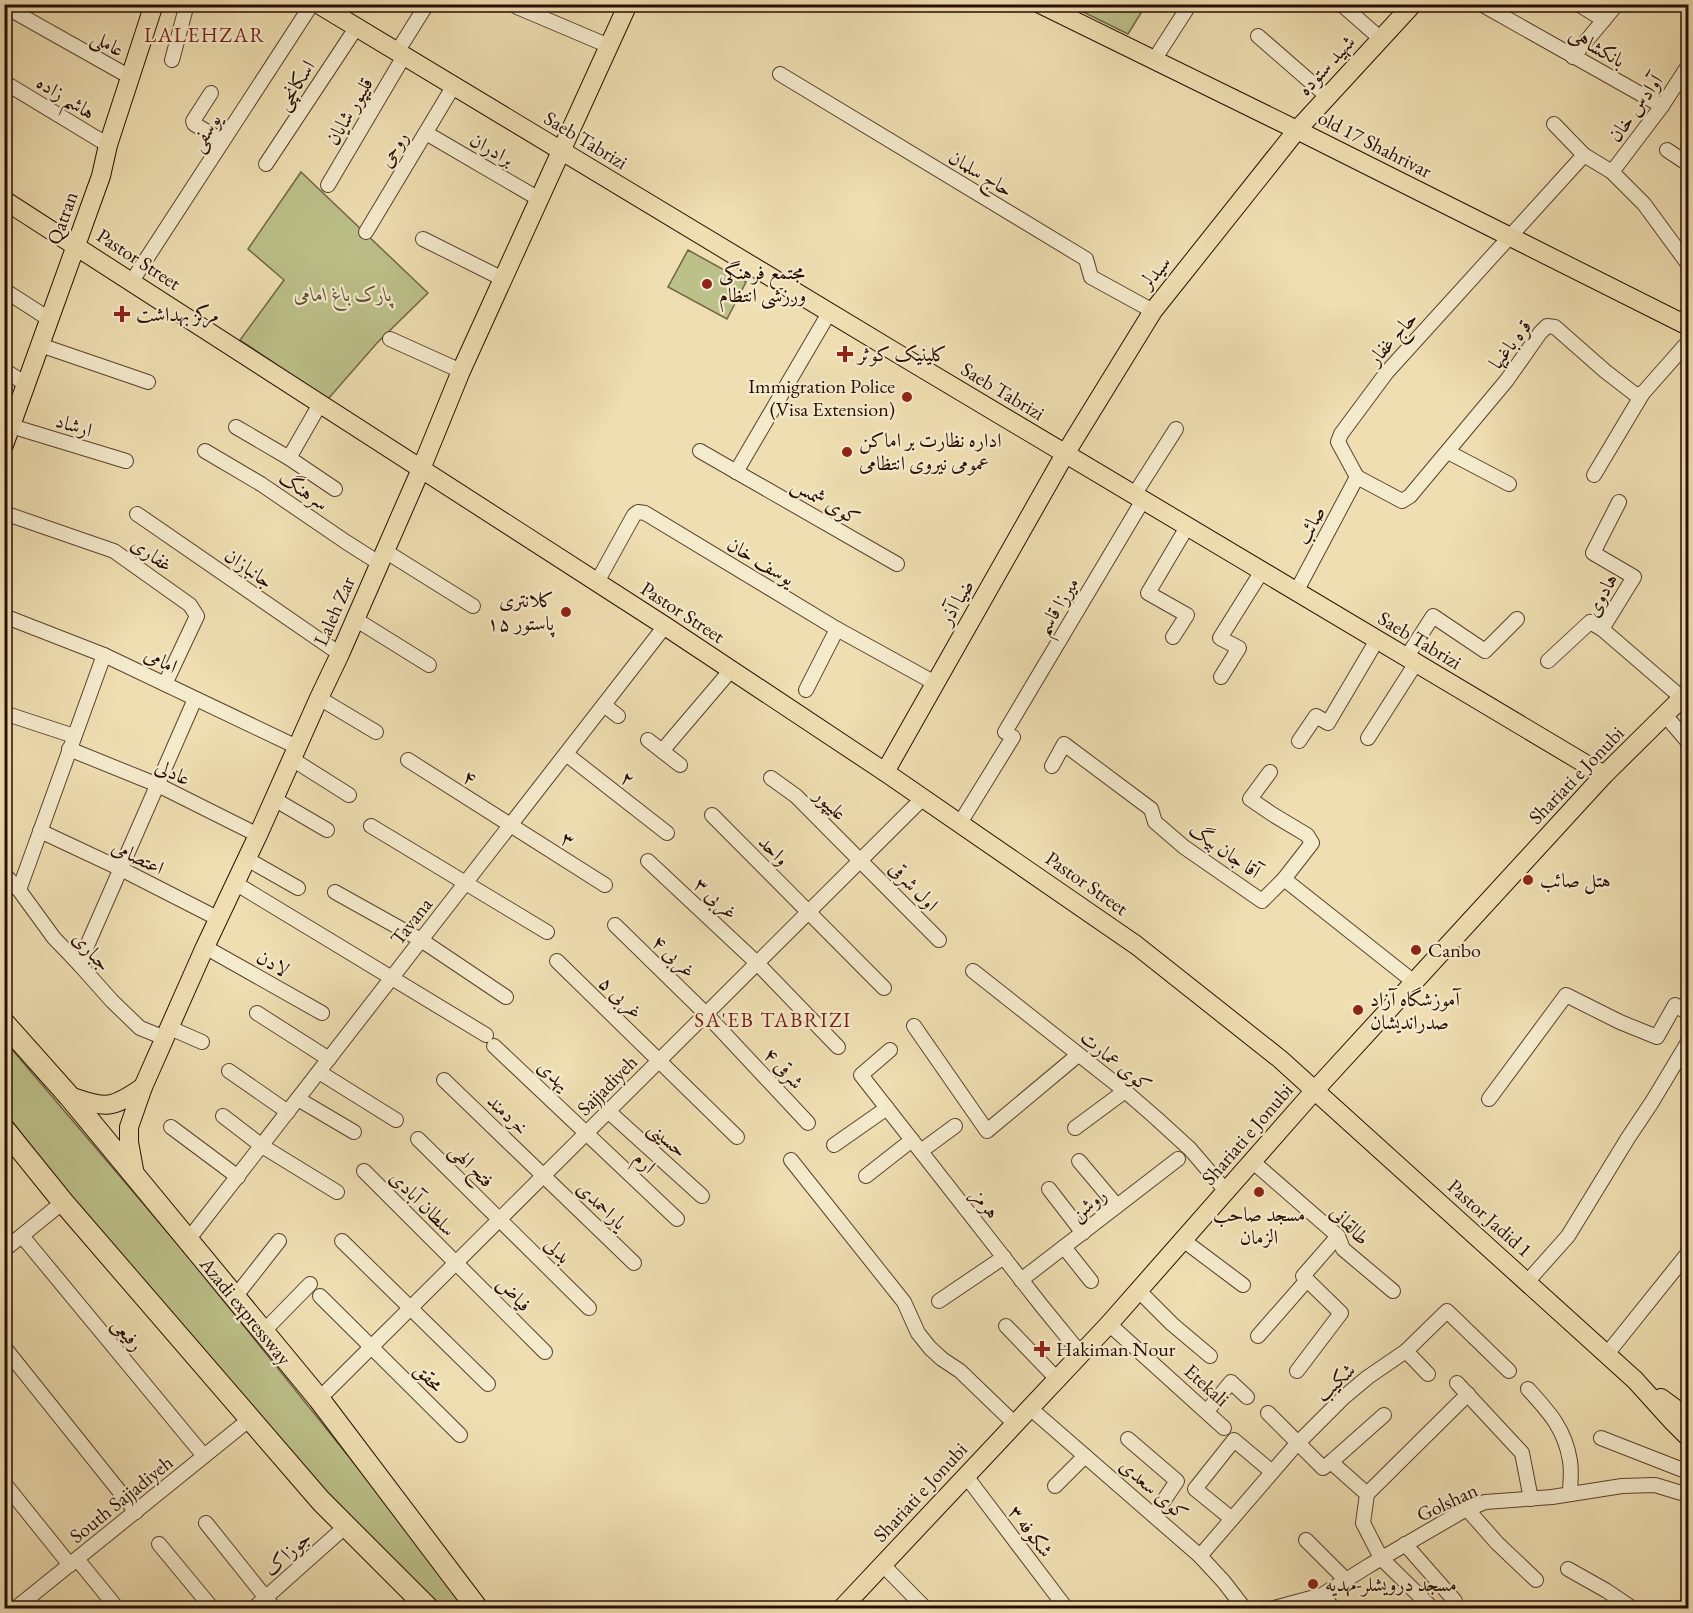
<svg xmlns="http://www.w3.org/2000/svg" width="1693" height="1613" font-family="'EB Garamond',Amiri,serif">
<rect width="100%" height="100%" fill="#eedeb1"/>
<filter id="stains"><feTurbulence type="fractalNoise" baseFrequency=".00333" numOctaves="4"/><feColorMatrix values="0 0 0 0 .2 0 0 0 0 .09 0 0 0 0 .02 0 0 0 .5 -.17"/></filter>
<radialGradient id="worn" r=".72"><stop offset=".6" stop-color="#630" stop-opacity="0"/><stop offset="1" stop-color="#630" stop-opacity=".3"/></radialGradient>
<!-- green -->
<g fill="#bcc089" stroke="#726646" stroke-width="1.5">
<path d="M1069 5 1146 4V5L1128 34Z"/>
<path d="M301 172 428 293 377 343 328 399 240 340 284 280 248 249Z"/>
<path d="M688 250 746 282 727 319 668 287Z"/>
<path d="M4 1040 186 1254 439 1569 468 1608H439L325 1493 259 1413 65 1191 5 1112Z"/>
</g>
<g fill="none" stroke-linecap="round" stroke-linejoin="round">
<defs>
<g id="minor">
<path d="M1341 4 1381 39"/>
<path d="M1481 4 1662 106"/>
<path d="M1578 4 1604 20"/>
<path d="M4 6 130 77"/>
<path d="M517 7 609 46"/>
<path d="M1258 36 1328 97"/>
<path d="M397 52 427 4"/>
<path d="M1573 57 1617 4"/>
<path d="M172 60 187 4"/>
<path d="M1154 60 1190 4"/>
<path d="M780 74 1086 259 1091 277 1153 311"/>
<path d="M4 82 108 145"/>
<path d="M211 93 193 121 194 124 223 141"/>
<path d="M1554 124 1584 155 1612 172 1644 204 1688 264"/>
<path d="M426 133 539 199"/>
<path d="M1667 150 1688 164"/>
<path d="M266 164 356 28"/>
<path d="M1612 172 1662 106 1688 66"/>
<path d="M328 185 404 56"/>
<path d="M366 232 453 87"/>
<path d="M423 239 503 279"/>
<path d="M132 281 312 4"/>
<path d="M4 290 49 319"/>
<path d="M390 339 461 371"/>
<path d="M40 345 148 382"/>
<path d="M4 370 26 384"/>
<path d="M11 426 126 461"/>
<path d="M236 427 289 458 335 489"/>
<path d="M205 451 261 484 346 542 379 563"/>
<path d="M700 451 897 564"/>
<path d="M1448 452 1509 484"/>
<path d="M289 458 320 404"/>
<path d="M736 472 829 313"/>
<path d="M1594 475 1643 393"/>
<path d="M1357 477 1402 501 1410 496 1507 380 1540 333 1547 326 1555 327 1605 371 1636 395 1643 393 1688 342"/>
<path d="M1357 477 1338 442 1341 434 1387 372 1584 155"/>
<path d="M1134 495 1176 429"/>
<path d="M1619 502 1593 553 1634 577 1602 629 1682 698"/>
<path d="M4 513 114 551 190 605 197 616 165 684"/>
<path d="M137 514 340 654"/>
<path d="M385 551 473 606"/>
<path d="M597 582 634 515 638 512 645 513 837 629 935 683"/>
<path d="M1296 592 1357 477"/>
<path d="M4 616 104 655 297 747"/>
<path d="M355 619 429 665"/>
<path d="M1173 637 1187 615 1148 593 1187 527"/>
<path d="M1406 658 1433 616 1485 651 1517 619"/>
<path d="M1548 661 1590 622 1602 629"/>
<path d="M1221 677 1239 648 1220 638 1262 571"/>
<path d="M806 690 837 629"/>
<path d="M319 698 376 732"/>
<path d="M604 705 618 716"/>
<path d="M4 713 74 736"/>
<path d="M1665 715 1688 742"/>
<path d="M1005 732 1143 500"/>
<path d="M1368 738 1416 663"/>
<path d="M648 740 680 765"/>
<path d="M1299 741 1316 716 1328 723 1377 640"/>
<path d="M69 749 158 785 258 835"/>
<path d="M662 751 731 670"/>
<path d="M566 754 667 833"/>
<path d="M292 759 349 795"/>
<path d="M408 760 605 885"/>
<path d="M1052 766 1064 744 1151 809 1155 822 1184 847 1262 901 1284 879 1414 982"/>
<path d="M1270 772 1250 799 1272 814 1307 835 1312 843 1284 879"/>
<path d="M771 778 796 796 939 940"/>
<path d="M274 799 327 830"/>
<path d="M712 815 884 988"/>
<path d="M960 823 1013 737"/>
<path d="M371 826 547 932"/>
<path d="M40 831 121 869 219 919"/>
<path d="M247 859 298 888"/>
<path d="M648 861 757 963 838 1047"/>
<path d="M4 874 19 890 54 938 79 964 112 1001 140 1028 165 1038"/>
<path d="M235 883 486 1035"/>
<path d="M19 890 104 655"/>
<path d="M335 892 421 940 506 997"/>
<path d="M615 925 706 1014 808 1123"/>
<path d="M205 947 322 1013"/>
<path d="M557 961 737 1137"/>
<path d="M79 964 195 699"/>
<path d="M973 971 1125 1091 1156 1118 1190 1149 1226 1191"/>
<path d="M257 1013 329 1059"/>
<path d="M914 1026 987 1131 1078 1055"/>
<path d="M170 1028 202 1042"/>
<path d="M494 1046 677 1219"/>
<path d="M890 1050 861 1075 1041 1305 1081 1354"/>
<path d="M229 1071 288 1112"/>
<path d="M319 1072 396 1120"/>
<path d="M444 1080 634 1263"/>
<path d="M298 1099 354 1132"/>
<path d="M1489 1099 1566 995 1620 1022 1657 1037 1675 1005 1688 1013"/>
<path d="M608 1111 702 1196"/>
<path d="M223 1116 262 1146 337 1192"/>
<path d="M171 1127 238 1177"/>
<path d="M1075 1128 1125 1091"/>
<path d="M418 1139 589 1308"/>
<path d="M834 1145 887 1108"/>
<path d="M921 1151 955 1126"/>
<path d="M791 1160 904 1302 918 1333 930 1348 942 1359 960 1371 1015 1424"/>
<path d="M1079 1161 1117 1206"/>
<path d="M1252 1161 1338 1236 1343 1249 1393 1291"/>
<path d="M364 1171 545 1352"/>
<path d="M866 1176 912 1140"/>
<path d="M1049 1189 1083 1233"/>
<path d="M22 1236 204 1456"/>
<path d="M188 1240 665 626"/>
<path d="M1183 1240 1243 1285"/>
<path d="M342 1241 488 1384"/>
<path d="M1064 1247 1091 1281"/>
<path d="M4 1250 63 1202"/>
<path d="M1021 1280 1178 1159"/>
<path d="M1527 1282 1568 1236 1628 1138 1652 1102 1688 1042"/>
<path d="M1138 1290 1172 1324 1210 1356"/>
<path d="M320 1296 460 1435"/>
<path d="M235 1297 279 1241"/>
<path d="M939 1301 1004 1257"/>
<path d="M1109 1324 1224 1428"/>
<path d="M1006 1326 1057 1379"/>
<path d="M263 1332 310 1284"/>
<path d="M1258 1336 1307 1280"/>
<path d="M4 1347 136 1512"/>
<path d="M1406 1351 1428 1374"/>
<path d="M1607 1354 1688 1253"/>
<path d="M1297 1371 1341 1313 1303 1276 1338 1236"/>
<path d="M1457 1383 1522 1453 1531 1499"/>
<path d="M1528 1389C1549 1412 1565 1429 1570 1461 1572 1472 1570 1483 1570 1494"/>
<path d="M319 1399 923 798"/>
<path d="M1030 1408 1200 1556 1224 1582 1244 1608"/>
<path d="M1207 1411 1231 1382 1247 1397"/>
<path d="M1268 1413 1323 1468 1331 1462 1367 1494 1363 1523 1381 1558 1432 1608"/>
<path d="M1601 1438 1688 1472"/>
<path d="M1128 1439 1177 1481 1154 1515"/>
<path d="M1331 1462 1384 1415"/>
<path d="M966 1476 1066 1608"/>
<path d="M4 1483 70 1565"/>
<path d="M1055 1486 1085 1456"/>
<path d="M1367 1494 1468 1394"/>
<path d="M1467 1509 1497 1543 1536 1580"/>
<path d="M1232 1519 1195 1489 1234 1440 1272 1472"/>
<path d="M206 1523 274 1608"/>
<path d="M1306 1540 1345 1579"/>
<path d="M159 1544 212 1608"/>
<path d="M1405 1544 1455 1601"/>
<path d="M1200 1556 1294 1447 1344 1397 1368 1377 1406 1351 1447 1311 1509 1371"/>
<path d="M77 1559 117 1608"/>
<path d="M883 1565 925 1608"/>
<path d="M1568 1569 1607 1591 1632 1608"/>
<path d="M1322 1595 1333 1608"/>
<path d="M16 1608 250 1419"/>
<path d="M254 1608 346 1526"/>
<path d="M1274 1608 1322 1595 1370 1565 1463 1511 1485 1502 1552 1497 1622 1486 1655 1485 1688 1495"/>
</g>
<g id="major">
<path d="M318 4 900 355 1604 775"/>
<path d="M1040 4 1297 130 1688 326"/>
<path d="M4 200 665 626 885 772 1136 945 1280 1059 1635 1380 1673 1422 1688 1437"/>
<path d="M4 445 101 176 108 145 154 4"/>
<path d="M885 772 1065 454 1153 311 1297 130 1413 4"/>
<path d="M69 1096C107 1108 110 1110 143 1087"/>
<path d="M135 1175 129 1142V1127L143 1087 205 947 258 835 319 698 340 654 421 469 461 371 628 4"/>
<path d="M1661 1398 1688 1418"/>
<path d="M842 1608 1109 1324 1315 1090 1604 775 1688 692"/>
</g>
<g id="highway">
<path d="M4 1023 69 1096 319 1399 477 1608"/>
<path d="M4 1129 63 1202 321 1501 428 1608"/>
</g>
</defs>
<!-- minor casing -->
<use href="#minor" stroke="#5a412e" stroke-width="16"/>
<!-- major casing -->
<use href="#major" stroke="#290d03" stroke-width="20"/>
<!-- highway casing -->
<use href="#highway" stroke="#290d03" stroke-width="23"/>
<!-- minor -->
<use href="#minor" stroke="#f4eacc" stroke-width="14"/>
<!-- major -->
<use href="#major" stroke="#eedeb1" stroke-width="18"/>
<!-- highway -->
<use href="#highway" stroke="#eedeb1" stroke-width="21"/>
</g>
<!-- markers -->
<g fill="#8f2418" stroke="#f4eacc" stroke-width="2">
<circle cx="707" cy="284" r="6"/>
<path d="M119 305h6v6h6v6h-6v6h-6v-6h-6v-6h6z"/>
<path d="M842 345h6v6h6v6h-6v6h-6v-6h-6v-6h6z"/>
<circle cx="907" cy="397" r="6"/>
<circle cx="847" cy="452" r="6"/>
<circle cx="566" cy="612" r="6"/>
<circle cx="1528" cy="880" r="6"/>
<circle cx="1416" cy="950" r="6"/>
<circle cx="1358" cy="1010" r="6"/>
<circle cx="1259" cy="1192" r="6"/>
<path d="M1039 1340h6v6h6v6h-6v6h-6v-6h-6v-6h6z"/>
<circle cx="1313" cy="1584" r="6"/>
</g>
<g text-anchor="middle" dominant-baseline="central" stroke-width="4.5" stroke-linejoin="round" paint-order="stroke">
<!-- street labels -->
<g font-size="20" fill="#290d03" stroke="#f4eacc">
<text transform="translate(108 43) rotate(29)">عاملی</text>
<text transform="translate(1597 47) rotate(29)">بانکشاهی</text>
<text transform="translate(1326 65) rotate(-47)">شهید ستوده</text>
<text transform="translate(295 85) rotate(-57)">اسکانچی</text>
<text transform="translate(66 97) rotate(32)">هاشم زاده</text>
<text transform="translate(1635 108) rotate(-54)">آوادس خان</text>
<text transform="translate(349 111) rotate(-60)">قلیپور شایان</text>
<text transform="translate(205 132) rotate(-57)">یوسفی</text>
<text transform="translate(586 140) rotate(31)">Saeb Tabrizi</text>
<text transform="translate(1375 144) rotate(27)">old 17 Shahrivar</text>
<text transform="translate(393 149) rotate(-59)">روحی</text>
<text transform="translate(492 149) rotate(30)">برادران</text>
<text transform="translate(981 173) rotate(31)">حاج سلمان</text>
<text transform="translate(62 218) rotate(-70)">Qatran</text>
<text transform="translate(139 259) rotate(33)">Pastor Street</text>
<text transform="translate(1155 272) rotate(-51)">سیدلر</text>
<text transform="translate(1392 338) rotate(-49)">حاج غفار</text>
<text transform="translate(1510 344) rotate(-53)">قره باغیها</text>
<text transform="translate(1003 391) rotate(31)">Saeb Tabrizi</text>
<text transform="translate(74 425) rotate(17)">ارشاد</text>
<text transform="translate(304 490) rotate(34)">سرهنگ</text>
<text transform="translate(826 501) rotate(30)">کوی شمس</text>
<text transform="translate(1310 525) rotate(-62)">صائب</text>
<text transform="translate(152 554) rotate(35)">غفاری</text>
<text transform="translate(761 561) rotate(31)">یوسف خان</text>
<text transform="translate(249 568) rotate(35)">جانبازان</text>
<text transform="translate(1601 595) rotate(-62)">هادوی</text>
<text transform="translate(956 602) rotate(-60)">ضیا آذر</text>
<text transform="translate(1057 606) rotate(-59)">میرزا قاسم</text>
<text transform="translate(334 611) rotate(-66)">Laleh Zar</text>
<text transform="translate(683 612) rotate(33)">Pastor Street</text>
<text transform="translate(1420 640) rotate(31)">Saeb Tabrizi</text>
<text transform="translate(161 660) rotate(26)">امامی</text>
<text transform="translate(173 772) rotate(25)">عادلی</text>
<text transform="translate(1576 775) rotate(-46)">Shariati e Jonubi</text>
<text transform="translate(470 777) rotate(33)">۴</text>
<text transform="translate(628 778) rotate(38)">۲</text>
<text transform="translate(831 804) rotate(44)">علیپور</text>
<text transform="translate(568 839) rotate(32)">۳</text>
<text transform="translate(774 850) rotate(45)">واحد</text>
<text transform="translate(1225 850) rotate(35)">آقا جان بیگ</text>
<text transform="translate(138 857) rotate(26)">اعتصامی</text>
<text transform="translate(1087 883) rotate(35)">Pastor Street</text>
<text transform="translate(914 886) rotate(46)">اول شرقی</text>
<text transform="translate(716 898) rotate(43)">۳ غربی</text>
<text transform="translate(411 921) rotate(-52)">Tavana</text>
<text transform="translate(92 951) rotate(48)">جباری</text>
<text transform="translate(674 956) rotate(44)">۴ غربی</text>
<text transform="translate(273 963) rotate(30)">لادن</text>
<text transform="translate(621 997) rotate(44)">۵ غربی</text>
<text transform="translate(1116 1061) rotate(39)">کوی عمارت</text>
<text transform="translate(784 1068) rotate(47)">۴ شرقی</text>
<text transform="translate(554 1075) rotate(43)">یهدی</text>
<text transform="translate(607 1085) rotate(-45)">Sajjadiyeh</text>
<text transform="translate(508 1114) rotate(44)">خردمند</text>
<text transform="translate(1247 1134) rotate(-49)">Shariati e Jonubi</text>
<text transform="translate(668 1139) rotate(42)">حسینی</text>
<text transform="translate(645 1162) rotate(44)">ارم</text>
<text transform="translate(472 1165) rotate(45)">فتح الهی</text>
<text transform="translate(423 1203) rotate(45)">سلطان آبادی</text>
<text transform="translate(986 1203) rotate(52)">هرمز</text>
<text transform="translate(1088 1204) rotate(-38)">روشن</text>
<text transform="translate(602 1205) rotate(44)">یاراحمدی</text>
<text transform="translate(1490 1218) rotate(42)">Pastor Jadid 1</text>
<text transform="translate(1350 1225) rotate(46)">طالقانی</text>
<text transform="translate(558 1250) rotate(45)">بدلی</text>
<text transform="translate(514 1294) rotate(45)">فیاض</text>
<text transform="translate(246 1311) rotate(51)">Azadi expressway</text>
<text transform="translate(128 1334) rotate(50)">رفیعی</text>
<text transform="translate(429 1377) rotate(45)">محقق</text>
<text transform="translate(1335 1382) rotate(-42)">شکیب</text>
<text transform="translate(1207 1385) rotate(42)">Etekali</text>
<text transform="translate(1154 1489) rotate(41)">کوی سعدی</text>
<text transform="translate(920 1492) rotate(-47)">Shariati e Jonubi</text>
<text transform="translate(121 1499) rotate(-39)">South Sajjadiyeh</text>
<text transform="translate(1447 1502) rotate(-25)">Golshan</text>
<text transform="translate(1031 1531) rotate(53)">شکوفه ۳</text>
<text transform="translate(287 1553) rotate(-42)">جوزاک</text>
</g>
<!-- poi labels -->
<g font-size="20" fill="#290d03" stroke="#f4eacc" text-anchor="start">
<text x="719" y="272">مجتمع فرهنگی<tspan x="719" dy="23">ورزشی انتظام</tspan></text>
<text x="136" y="314">مرکز بهداشت</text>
<text x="858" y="354">کلینیک کوثر</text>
<text x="895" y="386" text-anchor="end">Immigration Police<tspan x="895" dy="23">(Visa Extension)</tspan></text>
<text x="859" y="440">اداره نظارت بر اماکن<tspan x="859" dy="23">عمومی نیروی انتظامی</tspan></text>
<text x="554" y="600" text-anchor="end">کلانتری<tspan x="554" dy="23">۱۵ پاستور</tspan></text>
<text x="1540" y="880">هتل صائب</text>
<text x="1428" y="950">Canbo</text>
<text x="1370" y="999">آموزشگاه آزاد<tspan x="1370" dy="23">صدراندیشان</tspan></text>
<text x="1259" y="1214" text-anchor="middle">مسجد صاحب<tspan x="1259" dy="23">الزمان</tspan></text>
<text x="1056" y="1349">Hakiman Nour</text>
<text x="1325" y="1584">مسجد درویشلر-مهدیه</text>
</g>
<!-- park labels -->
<g font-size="20" font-style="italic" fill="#5c4c32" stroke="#f4eacc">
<text x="343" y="294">پارک باغ امامی</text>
</g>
<!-- neighbourhood labels -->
<g font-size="21" letter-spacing="1.5" fill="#7a1f14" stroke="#f4eacc">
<text x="205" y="34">LALEHZAR</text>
<text x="773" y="1019">SA'EB TABRIZI</text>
</g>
</g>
<!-- margin -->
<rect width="1693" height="1613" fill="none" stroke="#eedeb1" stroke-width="24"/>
<rect x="6" y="6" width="1681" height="1601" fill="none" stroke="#290d03" stroke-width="3"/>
<rect x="12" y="12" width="1669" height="1589" fill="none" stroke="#290d03" stroke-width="1.5"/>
<rect width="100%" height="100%" filter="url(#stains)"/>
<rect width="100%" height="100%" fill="url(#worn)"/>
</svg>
